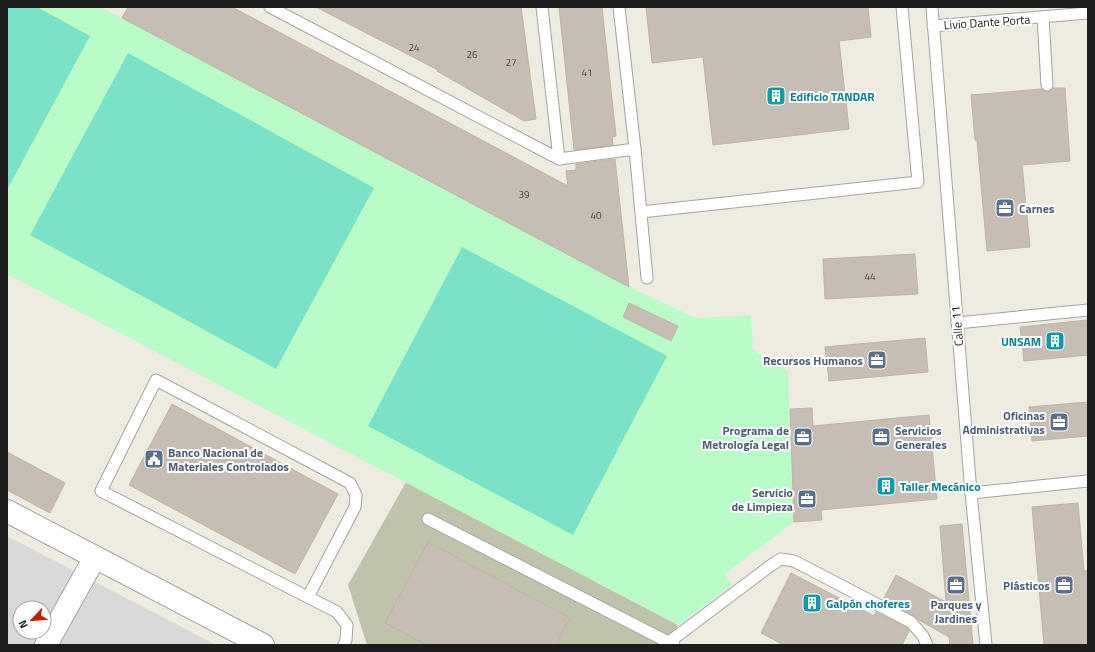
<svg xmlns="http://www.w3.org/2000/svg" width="1095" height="652" font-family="'Titillium Web',sans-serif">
<rect width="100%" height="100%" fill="#eeebe1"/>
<!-- residential -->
<path fill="#dad9d9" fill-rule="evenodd" d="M7 536 216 645H7ZM20 608H44V632H20Z"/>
<!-- construction -->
<path fill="#c0c3ac" d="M406 482 678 625 667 645H367L348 585Z"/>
<!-- park -->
<path fill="#bafcc8" d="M7 7H101L629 287 696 318 751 315 753 350 788 371 794 522 725 574 732 585 678 625 7 274Z"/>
<!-- pitch -->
<g fill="#7ae2c7">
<path d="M7 7H37L90 36 7 190Z"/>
<path d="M128 53 374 188 276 369 30 235Z"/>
<path d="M462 247 667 356 573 535 368 426Z"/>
</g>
<!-- building -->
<g fill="#c6beb4" stroke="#c0b3a2">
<path d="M128 7H232L568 186 566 171 576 170V164L615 159 629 287 122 18Z"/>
<path d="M316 7H521L536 119 524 121 437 71 438 70Z"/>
<path d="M559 7H602L616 136 612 137 613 145 574 150Z"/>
<path d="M646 7H868L871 37 839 41 849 129 713 145 703 57 652 63Z"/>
<path d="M1053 88H1065L1070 161 1022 165 1030 247 987 251 977 140H975L971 95 1041 89 1044 91 1048 92Z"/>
<path d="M915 254 918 294 825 299 823 259Z"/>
<path d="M629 303 678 326 671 341 623 317Z"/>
<path d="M1088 320V355L1024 361 1020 327Z"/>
<path d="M925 338 928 372 829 381 825 347Z"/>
<path d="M1088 402V436L1032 441 1029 407Z"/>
<path d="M172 404 338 494 295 574 129 485Z"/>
<path d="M812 408 813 426 929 415 937 499 821 510 822 520 794 522 790 409Z"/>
<path d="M7 452 65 483 50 513 7 490Z"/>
<path d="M1078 503 1084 571H1088V645H1044L1032 507Z"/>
<path d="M962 524 973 645H950L949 637 919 620 914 616 883 600 896 575 946 602 940 526Z"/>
<path d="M428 542 570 618 556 645H427L385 623Z"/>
<path d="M791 573 874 616 876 612 907 628 909 631 902 645H784L761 633Z"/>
</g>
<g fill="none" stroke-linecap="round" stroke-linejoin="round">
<defs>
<g id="lane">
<path d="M270 7 559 159 635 149"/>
<path d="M542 7 559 159"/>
<path d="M619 7 635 149 647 278"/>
<path d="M932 7 971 493 986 645"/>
<path d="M1043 17 1047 85"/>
<path d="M933 26 1088 13"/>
<path d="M641 212 918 182 902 7"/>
<path d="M957 323 1088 310"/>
<path d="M971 493 1088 481"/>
<path d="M428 519 674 645"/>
<path d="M308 597 355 507 356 495 350 483 156 380 101 491 337 612 347 625 346 640 344 645"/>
<path d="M669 642 770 566 781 559 794 561 911 622 923 636 927 645"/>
</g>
<g id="street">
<path d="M7 511 263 645"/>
<path d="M46 645 95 557"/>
</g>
</defs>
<!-- lane casing -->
<use href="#lane" stroke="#a3a3a3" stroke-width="13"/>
<!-- street casing -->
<use href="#street" stroke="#a3a3a3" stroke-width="24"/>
<!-- lane -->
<use href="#lane" stroke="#fff" stroke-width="11"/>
<!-- street -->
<use href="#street" stroke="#fff" stroke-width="22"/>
</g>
<!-- icons -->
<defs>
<symbol id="building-square" viewBox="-11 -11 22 22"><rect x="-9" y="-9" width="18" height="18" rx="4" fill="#0f9aa8" stroke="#fff"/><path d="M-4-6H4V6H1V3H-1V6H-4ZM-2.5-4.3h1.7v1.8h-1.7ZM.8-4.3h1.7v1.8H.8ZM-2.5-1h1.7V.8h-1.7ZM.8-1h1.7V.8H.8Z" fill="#fff"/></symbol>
<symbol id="office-square" viewBox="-11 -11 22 22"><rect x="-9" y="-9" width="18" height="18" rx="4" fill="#5c6f8a" stroke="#fff"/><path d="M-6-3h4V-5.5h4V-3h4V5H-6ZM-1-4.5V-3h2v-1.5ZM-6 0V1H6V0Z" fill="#fff"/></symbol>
<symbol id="civic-square" viewBox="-11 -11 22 22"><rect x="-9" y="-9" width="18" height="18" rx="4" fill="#5c6f8a" stroke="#fff"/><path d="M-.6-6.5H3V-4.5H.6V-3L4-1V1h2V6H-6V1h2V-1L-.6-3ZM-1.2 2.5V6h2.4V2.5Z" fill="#fff"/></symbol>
</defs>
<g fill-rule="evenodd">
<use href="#building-square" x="765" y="85" width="22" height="22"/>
<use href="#office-square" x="994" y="197" width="22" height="22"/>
<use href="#building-square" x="1044" y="330" width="22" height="22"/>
<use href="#office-square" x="866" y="349" width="22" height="22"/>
<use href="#office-square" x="1048" y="411" width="22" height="22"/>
<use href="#office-square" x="792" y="426" width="22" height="22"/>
<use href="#office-square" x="870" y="426" width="22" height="22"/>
<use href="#civic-square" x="143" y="448" width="22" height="22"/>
<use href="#building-square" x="875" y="475" width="22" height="22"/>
<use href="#office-square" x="796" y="488" width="22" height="22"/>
<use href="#office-square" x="945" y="574" width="22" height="22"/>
<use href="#office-square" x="1053" y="574" width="22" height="22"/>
<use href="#building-square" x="801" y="592" width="22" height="22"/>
</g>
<g text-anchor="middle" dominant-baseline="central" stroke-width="4" stroke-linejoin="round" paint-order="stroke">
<!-- number labels -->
<g font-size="10" fill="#464442">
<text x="414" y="47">24</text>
<text x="472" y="54">26</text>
<text x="511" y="62">27</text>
<text x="587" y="72">41</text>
<text x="524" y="194">39</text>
<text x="596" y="215">40</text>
<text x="870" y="276">44</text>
</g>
<!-- street labels -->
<g font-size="12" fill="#1c1c1c" stroke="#fff">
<text transform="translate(987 22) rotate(-4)">Livio Dante Porta</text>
<text transform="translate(957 326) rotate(-95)">Calle 11</text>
</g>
<!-- culture labels -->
<g font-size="12" font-weight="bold" fill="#0d838f" stroke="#fff" text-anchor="start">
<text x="790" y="96">Edificio TANDAR</text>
<text x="1041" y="341" text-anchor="end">UNSAM</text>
<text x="900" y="486">Taller Mecánico</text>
<text x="826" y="603">Galpón choferes</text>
</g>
<!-- service labels -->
<g font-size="12" font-weight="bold" fill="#4e5e75" stroke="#fff" text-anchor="end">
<text x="1019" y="208" text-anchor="start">Carnes</text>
<text x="863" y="360">Recursos Humanos</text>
<text x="1045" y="415">Oficinas<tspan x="1045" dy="14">Administrativas</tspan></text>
<text x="789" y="430">Programa de<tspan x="789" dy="14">Metrología Legal</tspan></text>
<text x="895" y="430" text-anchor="start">Servicios<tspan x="895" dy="14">Generales</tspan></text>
<text x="168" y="452" text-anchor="start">Banco Nacional de<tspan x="168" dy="14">Materiales Controlados</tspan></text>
<text x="793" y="492">Servicio<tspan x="793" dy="14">de Limpieza</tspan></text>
<text x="1050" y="585">Plásticos</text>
<text x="956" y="604" text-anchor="middle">Parques y<tspan x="956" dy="14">Jardines</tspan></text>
</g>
</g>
<!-- border -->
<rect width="1095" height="652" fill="none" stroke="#1c1c1c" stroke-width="16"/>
<!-- north arrow -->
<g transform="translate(32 620) rotate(244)"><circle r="19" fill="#ffffff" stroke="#a4a4a4"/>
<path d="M0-3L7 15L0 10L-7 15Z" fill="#c71a00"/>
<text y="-6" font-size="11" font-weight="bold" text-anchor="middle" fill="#1c1c1c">N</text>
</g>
</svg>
